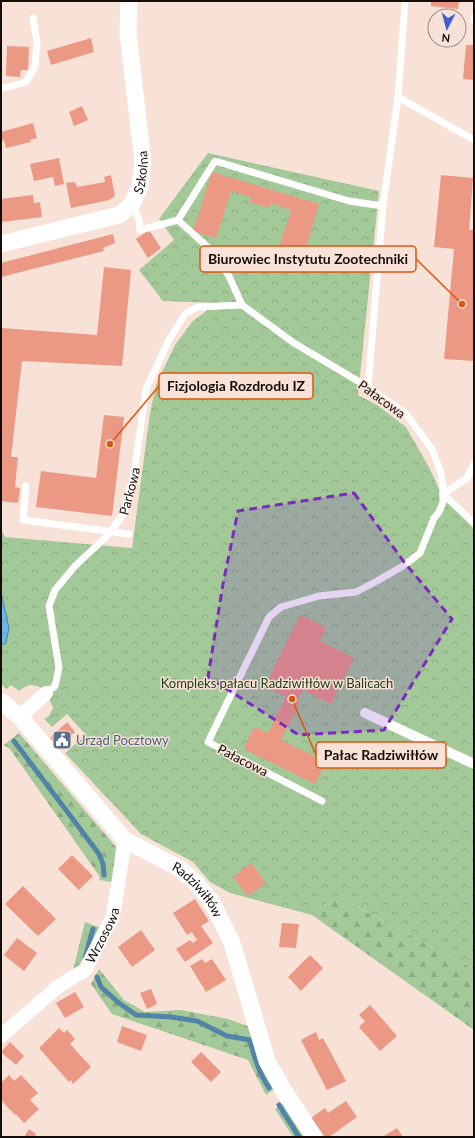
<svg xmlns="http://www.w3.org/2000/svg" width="475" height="1138" font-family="Lato,sans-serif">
<defs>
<pattern id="grass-tufts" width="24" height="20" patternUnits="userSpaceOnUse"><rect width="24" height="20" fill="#a4c999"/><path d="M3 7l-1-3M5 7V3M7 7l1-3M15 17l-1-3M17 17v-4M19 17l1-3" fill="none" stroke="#8cab82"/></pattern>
<pattern id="forest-firs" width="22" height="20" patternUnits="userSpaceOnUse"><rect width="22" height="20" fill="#a4c999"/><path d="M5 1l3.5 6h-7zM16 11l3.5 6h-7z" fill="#8cab82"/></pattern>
<pattern id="park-crowns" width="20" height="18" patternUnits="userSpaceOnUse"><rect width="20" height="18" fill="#a4c999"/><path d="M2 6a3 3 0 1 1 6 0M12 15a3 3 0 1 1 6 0" fill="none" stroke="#8cab82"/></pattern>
<pattern id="water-ripples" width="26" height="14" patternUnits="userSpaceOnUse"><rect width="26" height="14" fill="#6bb7e9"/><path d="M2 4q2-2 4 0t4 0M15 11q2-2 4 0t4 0" fill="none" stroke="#5c9cc6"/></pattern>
</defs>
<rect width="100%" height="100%" fill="#f8e1d6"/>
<!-- grass -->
<g fill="url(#grass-tufts)">
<path d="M85 922 101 928 89 959 73 970Z"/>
<path d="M283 1103 305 1137H293L275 1109Z"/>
</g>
<!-- forest -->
<g fill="url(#forest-firs)">
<path d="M19 733 116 847 112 882 99 880 100 877 10 749 4 745Z"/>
<path d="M337 896 474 969V1030L312 915Z"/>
<path d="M99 969 124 1000 145 1012 181 1010 228 1019 250 1027 276 1088 266 1095 248 1060 112 1014 91 984Z"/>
</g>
<!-- park -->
<path fill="url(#park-crowns)" d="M208 153 379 191 358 395 377 405 406 427 430 469 442 496 474 529V969L337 896 312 915 230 893 210 882 193 862 141 834 65 753 86 735 67 714 52 727 44 719 49 716 53 708C48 692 36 676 19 691L11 685 7 689 1 684V530L5 537 132 548 150 413 156 385 175 345 193 321 217 303 163 301 139 270 174 240 159 219Z"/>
<!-- water -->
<path fill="url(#water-ripples)" stroke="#5184a6" d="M1 592 9 628 6 643 1 645Z"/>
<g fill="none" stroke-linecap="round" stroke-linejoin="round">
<!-- stream -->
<g stroke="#5184a6" stroke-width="5">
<path d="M14 741 99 854 103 864 104 875"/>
<path d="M85 958 93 929"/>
<path d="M97 977 101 987 119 1003 136 1015 171 1017 197 1021 227 1036 250 1040C254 1058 259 1073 269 1088"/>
<path d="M279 1105 299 1137"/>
</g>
</g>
<!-- building -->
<g fill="#eb9884">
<path d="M431 1H459L458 9 431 6Z"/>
<path d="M91 38 94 52 51 65 47 51Z"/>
<path d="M466 45H474V80L463 79Z"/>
<path d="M7 46 29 47 28 70H21L20 77 6 76Z"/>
<path d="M82 106 88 120 74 126 69 112Z"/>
<path d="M33 123 37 138 30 140 31 142 6 148 4 140 1 141V132Z"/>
<path d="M59 158 64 184 55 186 53 177 34 181 30 164Z"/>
<path d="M212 172 319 204 301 264 276 257 291 210 270 203 269 208 250 202 251 197 231 191 216 238 193 231Z"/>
<path d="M111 175 115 196 109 200 71 208 66 183 75 182 77 187 105 182 104 177Z"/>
<path d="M441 175 473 178 469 230H474V361L444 359 454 249 434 247Z"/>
<path d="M33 195 34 203 40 202 42 217 1 222V199Z"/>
<path d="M149 230 161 248 148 258 136 239Z"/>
<path d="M113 234 115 243 103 248 104 251 1 277V263Z"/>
<path d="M104 267 131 270 122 366 22 361 11 457H18L15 487 20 488 18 503 1 501V328L97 335Z"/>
<path d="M104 415 124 417 112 516 36 507 41 471 96 478Z"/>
<path d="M300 615 326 627 320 641 354 658 331 704 303 690 297 701 300 702 281 740 326 762 315 784 244 749 254 727 268 733 286 697 265 686Z"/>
<path d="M67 722 75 732 58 747 50 738Z"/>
<path d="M72 855 93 876 79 890 58 869Z"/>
<path d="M251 863 266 883 248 896 233 877Z"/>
<path d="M23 886 56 919 38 936 5 904Z"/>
<path d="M195 899 209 921 201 926 213 943 185 962 176 949 190 940 193 943 197 940 192 932 187 935 173 913Z"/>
<path d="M282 923 299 924 296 948 279 947Z"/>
<path d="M141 930 155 950 132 967 118 947Z"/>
<path d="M17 938 37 953 24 971 4 955Z"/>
<path d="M310 955 323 968 301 991 288 977Z"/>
<path d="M202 959 205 963 212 959 226 980 206 992 190 966Z"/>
<path d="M151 989 157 1004 147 1009 140 993Z"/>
<path d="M75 992 84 1007 65 1018 56 1003Z"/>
<path d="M370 1005 397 1036 380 1051 359 1027 365 1021 359 1015Z"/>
<path d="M122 1026 147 1035 141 1051 117 1042Z"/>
<path d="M59 1028 64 1033 67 1030 75 1039 70 1044 91 1067 73 1084 71 1080 69 1082 39 1048Z"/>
<path d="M316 1032 319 1040 323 1038 346 1081 327 1090 301 1040Z"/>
<path d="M10 1042 24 1056 16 1065 1 1052Z"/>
<path d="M201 1052 221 1072 211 1082 191 1062Z"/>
<path d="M9 1075 14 1081 21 1075 38 1093 30 1100 39 1109 24 1123 16 1114 15 1115 1 1100V1083Z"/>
<path d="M346 1101 357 1117 329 1137H325L311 1118 325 1108 328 1113Z"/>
<path d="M397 1128 403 1137H382Z"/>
<path d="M29 1129 36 1134 35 1137H24Z"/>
</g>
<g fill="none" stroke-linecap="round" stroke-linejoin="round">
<!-- service -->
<g stroke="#fff" stroke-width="7">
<path d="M474 17V20"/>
<path d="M1 88 8 87 26 82 35 67 37 42 33 18"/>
<path d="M398 97 474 140"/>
<path d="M132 204 139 220 140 230 178 220"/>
<path d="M368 387 383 206 398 97 405 1"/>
<path d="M474 464 467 478 443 494 474 523"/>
<path d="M26 486 23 520 129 534"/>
<path id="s1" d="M46 693 55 686 59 668 49 606 55 590 76 565 105 538 123 515 134 474 146 389 169 340 185 314 198 307 242 305"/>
<path d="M322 801 208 742 269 617 281 607 319 596 356 592 377 581 403 566 420 553 434 518 439 512 443 502V486L440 470 432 449 406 414 368 387 294 343 242 305 229 276 212 251 178 220 215 161 349 201 383 206"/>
</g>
<!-- pedestrian -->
<path stroke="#fff" stroke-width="10" d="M365 713 474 764"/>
<!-- minor -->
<g stroke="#fff" stroke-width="14">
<path d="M20 717 46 693"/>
<path id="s2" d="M1 1036 59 986 85 970 113 916 125 840"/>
</g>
<!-- tertiary -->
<g stroke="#fff" stroke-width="17">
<path id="s3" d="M1 244 119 215 132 204 140 186 143 162 128 33 129 1"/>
<path id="s4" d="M1 701 20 717 125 840 179 868 196 883 212 902 232 943 267 1061 284 1091 314 1137"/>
</g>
</g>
<!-- marked area -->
<path fill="#7b2cbf" fill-opacity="0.2" stroke="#7b2cbf" stroke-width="3" stroke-dasharray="8 5" stroke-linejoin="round" d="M354 493 404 562 452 619 384 730 299 735 208 677 223 584 238 511Z"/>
<!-- icons -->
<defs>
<symbol id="civic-square" viewBox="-11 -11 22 22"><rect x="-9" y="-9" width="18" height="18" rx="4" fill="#5c6f8a" stroke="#f8e1d6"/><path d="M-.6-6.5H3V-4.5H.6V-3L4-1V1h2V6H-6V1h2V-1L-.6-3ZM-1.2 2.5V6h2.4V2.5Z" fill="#fff"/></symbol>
</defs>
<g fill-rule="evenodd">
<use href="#civic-square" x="51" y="729" width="22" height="22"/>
</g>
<g text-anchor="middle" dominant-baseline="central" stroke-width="3" stroke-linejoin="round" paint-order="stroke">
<!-- street labels -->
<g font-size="13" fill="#140d09" stroke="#f8e1d6">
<text stroke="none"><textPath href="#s3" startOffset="172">Szkolna</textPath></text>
<text transform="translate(382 399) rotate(36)">Pałacowa</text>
<text stroke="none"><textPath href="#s1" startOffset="236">Parkowa</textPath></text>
<text transform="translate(243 760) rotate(27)">Pałacowa</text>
<text stroke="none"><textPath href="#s4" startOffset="276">Radziwiłłów</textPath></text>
<text stroke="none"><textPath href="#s2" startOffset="146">Wrzosowa</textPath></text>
</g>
<!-- park labels -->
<g font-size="13" fill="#1b3c0f" stroke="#f8e1d6">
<text x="277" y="683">Kompleks pałacu Radziwiłłów w Balicach</text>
</g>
<!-- service labels -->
<g font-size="13" fill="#4e5e75" stroke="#f8e1d6" text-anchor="start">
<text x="76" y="740">Urząd Pocztowy</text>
</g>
</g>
<!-- callouts -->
<path fill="none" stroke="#dd550c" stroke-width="1.5" d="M462 304L416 259M110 444L159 386M292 699L316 755"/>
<g fill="#dd550c" stroke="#f8e1d6" stroke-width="1.5">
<circle cx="462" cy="304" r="4"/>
<circle cx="110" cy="444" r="4"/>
<circle cx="292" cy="699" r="4"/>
</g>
<g fill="#f8e1d6" stroke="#dd550c" stroke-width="1.5">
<rect x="200" y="246" width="216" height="26" rx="4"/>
<rect x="159" y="373" width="154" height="26" rx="4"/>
<rect x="316" y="742" width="130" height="26" rx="4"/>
</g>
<g font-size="14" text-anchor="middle" font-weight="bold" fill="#140d09">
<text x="308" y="264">Biurowiec Instytutu Zootechniki</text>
<text x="236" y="391">Fizjologia Rozdrodu IZ</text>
<text x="381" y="760">Pałac Radziwiłłów</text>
</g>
<!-- border -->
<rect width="475" height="1138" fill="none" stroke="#140d09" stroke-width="4"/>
<!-- north arrow -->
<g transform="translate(447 28) rotate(186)"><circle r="19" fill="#f8e1d6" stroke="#9d8c84"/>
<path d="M0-3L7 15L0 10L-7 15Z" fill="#425dd0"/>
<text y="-6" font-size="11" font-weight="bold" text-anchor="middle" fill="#140d09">N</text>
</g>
</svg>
